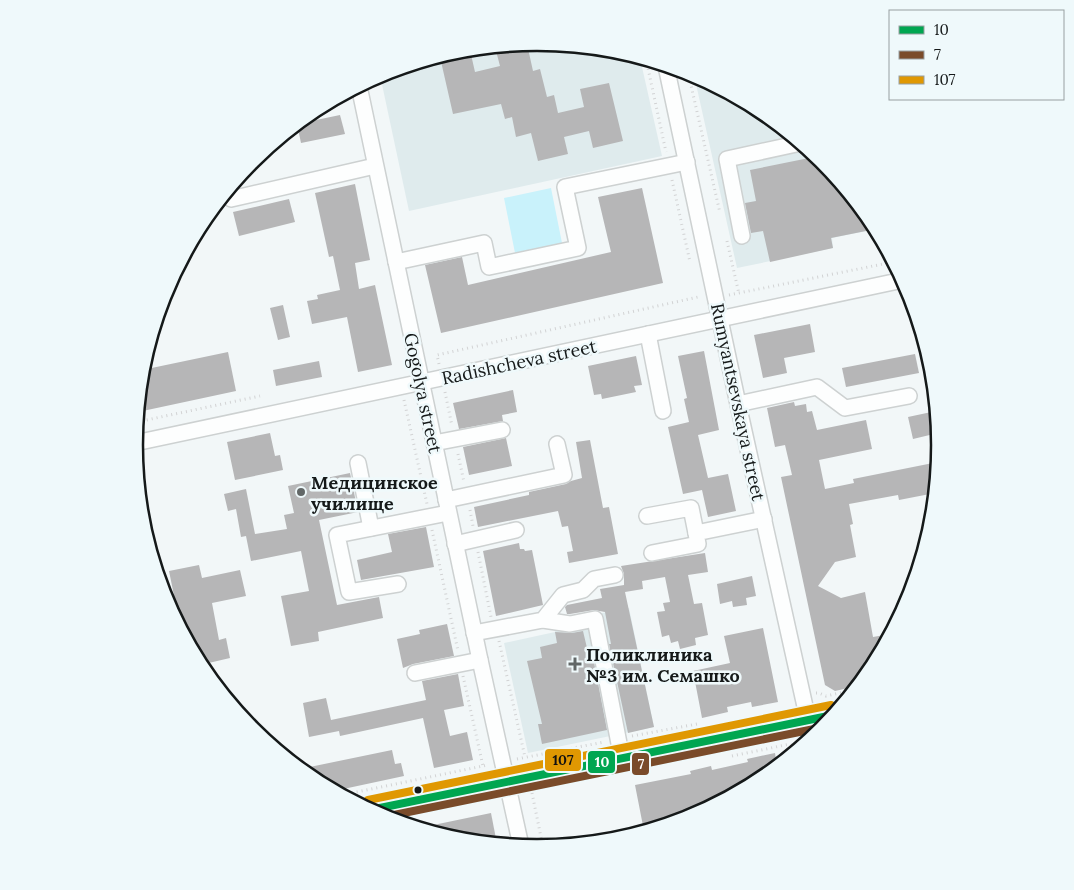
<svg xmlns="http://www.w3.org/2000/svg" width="1074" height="890" font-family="Lora,serif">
<rect width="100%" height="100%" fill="#f2f7f8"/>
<!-- built -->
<g fill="#dfebed">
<path d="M537 43 616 50 640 58 662 156 409 211 380 75 459 50Z"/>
<path d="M694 75 761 110 822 161 872 222 881 238 874 240 871 230 832 238 833 248 737 268Z"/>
<path d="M629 608 654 727 528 753 504 643 555 632 553 622Z"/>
</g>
<!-- green -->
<path fill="#c9f2fb" d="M551 188 562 243 515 253 504 198Z"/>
<!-- building -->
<g fill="#b6b6b7">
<path d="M527 44 533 71 540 69 547 97 554 95 558 113 584 107 580 89 609 83 623 141 593 148 589 131 564 137 568 154 538 161 531 133 516 137 512 117 505 119 501 104 453 114 440 57 470 50 475 72 500 66 495 47Z"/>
<path d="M340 115 345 134 301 143 297 124Z"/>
<path d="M814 157 815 164 823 162 872 222 876 229 831 238 833 248 770 262 763 231 751 233 745 203 756 201 750 170Z"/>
<path d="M355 184 370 260 355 263 359 289 375 285 392 365 358 372 347 317 312 324 307 301 318 299 317 295 340 290 333 256 329 257 315 193Z"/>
<path d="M642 188 663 283 441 333 425 265 462 257 468 285 611 252 598 197Z"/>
<path d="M289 199 295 222 239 236 233 212Z"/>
<path d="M283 305 290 337 278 340 270 308Z"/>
<path d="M810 324 815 352 784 358 787 373 763 378 754 335Z"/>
<path d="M704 351 719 430 698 435 708 478 728 474 736 511 708 517 702 490 683 494 668 427 689 422 684 399 687 398 678 356Z"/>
<path d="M228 352 236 391 138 412 142 370Z"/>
<path d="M915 354 919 373 846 387 842 368Z"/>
<path d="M636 356 642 385 634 386 636 392 602 399 601 394 594 395 588 366Z"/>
<path d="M319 361 322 377 276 386 273 370Z"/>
<path d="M513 390 517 412 502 415 503 421 459 429 453 403Z"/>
<path d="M794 402 795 406 806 404 807 412 812 411 817 430 866 420 872 449 819 460 825 489 854 483 853 479 938 462 935 493 899 500 898 495 849 504 853 524 850 525 856 557 835 562 818 586 841 598 865 592 873 637 890 634 872 669 857 686 835 691 825 685 781 477 792 475 785 445 775 447 767 408Z"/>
<path d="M936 411 938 433 913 439 908 417Z"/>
<path d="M270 433 275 456 280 455 283 470 235 480 227 442Z"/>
<path d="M506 438 512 466 469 475 463 447Z"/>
<path d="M590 440 603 508 609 507 618 554 569 563 567 552 573 551 568 526 562 527 558 511 478 527 474 507 529 495V492L566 484 571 481 582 478 576 442Z"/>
<path d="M350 473 358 512 319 520 337 605 379 597 383 618 318 632 319 641 291 646 281 596 309 591 301 551 251 561 246 536 241 537 236 509 228 511 224 494 246 489 255 534 287 529 284 515 294 513 288 486Z"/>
<path d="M426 527 434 567 361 580 357 560 392 552 388 534Z"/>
<path d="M519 543 520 549H524L525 551 532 550 543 605 496 616 483 551Z"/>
<path d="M705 553 708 572 688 575 694 604 702 603 708 635 695 638 696 645 680 649 678 641 671 643 669 635 662 637 657 612 665 611 663 603 670 602 665 577 642 581 643 589 625 592 654 727 628 733 609 644H611L605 612 594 610 570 614H567L565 607 567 605 602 598 600 589 624 585V574L621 566Z"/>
<path d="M199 565 202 578 240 570 246 596 212 603 219 640 226 638 230 658 200 665 177 621 179 620 169 571Z"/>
<path d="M752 576 756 596 746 598 747 605 733 607 732 601 720 604 717 584Z"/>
<path d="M447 624 454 656 413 664 403 668 397 639 420 634 419 630Z"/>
<path d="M763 628 778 702 752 707 751 702 727 707 728 712 702 718 693 671 730 663 724 636Z"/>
<path d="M583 631 587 648 591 647 607 730 542 744 538 724H542L527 661 542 658 540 647 557 643 555 632 572 633Z"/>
<path d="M458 674 464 706 444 710 450 736 467 732 473 760 434 768 423 718 340 736 339 731 309 737 303 703 326 698 331 720 426 700 422 681Z"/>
<path d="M392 750 395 764 401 763 404 776 334 791 313 780 300 769Z"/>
<path d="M775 753 777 766 760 780 691 817 644 831 635 785 691 774 690 771 711 766 712 770 748 762 747 759Z"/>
<path d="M491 813 497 844 458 840 419 828Z"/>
</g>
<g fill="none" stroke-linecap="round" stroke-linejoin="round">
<defs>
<g id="minor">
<path d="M666 66 738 404 812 738"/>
<path d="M359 86 480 660 521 846"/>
<path d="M231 199 375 166"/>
<path d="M742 236 727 159 801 143"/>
<path d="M396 262 484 243 489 267 578 248 565 187 687 162"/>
<path d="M648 334 663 411"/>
<path d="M738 404 817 387 845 408 909 396"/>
<path d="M135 443 903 280"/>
<path d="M434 443 502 430"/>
<path d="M358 463 371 528"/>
<path d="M446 500 564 475 557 444"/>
<path d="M647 516 691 508 696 533"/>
<path d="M455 544 516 530"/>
<path d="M652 553 698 544 696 533 764 519"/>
<path d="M398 584 349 592 337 535 448 513"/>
<path d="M543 620 570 624 595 619 622 759"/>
<path d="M474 633 543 620 563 595 583 590 594 579 615 575"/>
<path d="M415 673 480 660"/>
</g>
<path id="major" d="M370 810 833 715"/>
</defs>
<!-- minor casing -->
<use href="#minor" stroke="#cdd1d1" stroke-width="18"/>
<!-- major casing -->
<use href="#major" stroke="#aabbbe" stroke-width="22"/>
<!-- path -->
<g stroke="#d2d3d4" stroke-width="3" stroke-dasharray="1 4" stroke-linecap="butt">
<path d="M646 59 666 152"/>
<path d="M688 72 720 213"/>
<path d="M672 180 690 262"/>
<path d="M727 241 739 294"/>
<path d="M729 295 893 262"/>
<path d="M439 364 437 355 698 297"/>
<path d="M445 392 452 426"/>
<path d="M404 400 427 504"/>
<path d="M137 422 260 396"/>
<path d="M458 454 464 482"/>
<path d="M470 510 473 526"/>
<path d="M432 530 458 651"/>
<path d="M478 552 491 617"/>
<path d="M499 641 525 757"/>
<path d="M463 676 483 766"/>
<path d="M816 693H819L826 696 854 690"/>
<path d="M632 736 697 724"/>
<path d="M732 756 790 744 795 748 801 747"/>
<path d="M517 759 604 742"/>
<path d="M532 793 543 847"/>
<path d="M342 795 488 765"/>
</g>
<!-- minor -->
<use href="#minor" stroke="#fdfefe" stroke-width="15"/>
<!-- major -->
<use href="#major" stroke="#eaf3f5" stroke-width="20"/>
<defs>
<path id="bus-1" d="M370 810 833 715"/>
<path id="bus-2" d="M384 817 824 727"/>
<path id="bus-3" d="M368 800 831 705"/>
</defs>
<!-- bus-1 casing -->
<use href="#bus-1" stroke="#eff9fb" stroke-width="11"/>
<!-- bus-2 casing -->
<use href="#bus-2" stroke="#eff9fb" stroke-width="11"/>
<!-- bus-3 casing -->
<use href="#bus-3" stroke="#eff9fb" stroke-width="11"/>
<!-- bus-1 -->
<use href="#bus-1" stroke="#00a651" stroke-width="8"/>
<!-- bus-2 -->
<use href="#bus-2" stroke="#7a4b2a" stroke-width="8"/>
<!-- bus-3 -->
<use href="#bus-3" stroke="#e09802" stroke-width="8"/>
</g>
<!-- markers -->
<g fill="#626767" stroke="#eff9fb" stroke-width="2">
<circle cx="301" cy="492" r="5"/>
<path d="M572.5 656.5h5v5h5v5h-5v5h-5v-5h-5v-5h5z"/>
</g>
<circle fill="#151919" stroke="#eff9fb" stroke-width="2" cx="418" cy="790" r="4.5"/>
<g text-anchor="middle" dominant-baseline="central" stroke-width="5" stroke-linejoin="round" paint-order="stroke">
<!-- street labels -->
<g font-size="18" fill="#151919" stroke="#eff9fb">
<text transform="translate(519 362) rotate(-12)">Radishcheva street</text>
<text transform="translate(423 393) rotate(78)">Gogolya street</text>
<text transform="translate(738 402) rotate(78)">Rumyantsevskaya street</text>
</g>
<!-- poi labels -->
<g font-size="18" font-weight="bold" fill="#151919" stroke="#eff9fb" text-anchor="start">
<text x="311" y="482">Медицинское<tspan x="311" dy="21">училище</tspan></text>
<text x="586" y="654">Поликлиника<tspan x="586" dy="21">№3 им. Семашко</tspan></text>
</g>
</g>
<!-- crop -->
<path d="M0 0H1074V890H0ZM143 445a394 394 0 1 1 788 0a394 394 0 1 1-788 0Z" fill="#eff9fb" fill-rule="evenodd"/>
<path fill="none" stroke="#151919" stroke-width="2.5" d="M143 445a394 394 0 1 1 788 0a394 394 0 1 1-788 0Z"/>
<g stroke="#eff9fb" stroke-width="2">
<rect x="544" y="748" width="38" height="24" rx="5" fill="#e09802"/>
<rect x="587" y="750" width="29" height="24" rx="5" fill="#00a651"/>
<rect x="631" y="752" width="19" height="24" rx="5" fill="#7a4b2a"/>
</g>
<g font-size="14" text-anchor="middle" font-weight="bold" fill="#fff">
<text x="602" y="767">10</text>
<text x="641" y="769">7</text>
</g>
<g font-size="14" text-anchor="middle" font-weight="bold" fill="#111">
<text x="563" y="765">107</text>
</g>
<!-- legend -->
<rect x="889" y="10" width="175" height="90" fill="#eff9fb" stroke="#989fa1"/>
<rect x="899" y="26" width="25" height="8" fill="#00a651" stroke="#989fa1"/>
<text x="934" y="35" font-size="15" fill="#151919">10</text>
<rect x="899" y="51" width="25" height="8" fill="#7a4b2a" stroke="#989fa1"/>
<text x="934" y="60" font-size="15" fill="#151919">7</text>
<rect x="899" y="76" width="25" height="8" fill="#e09802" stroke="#989fa1"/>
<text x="934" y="85" font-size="15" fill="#151919">107</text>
</svg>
